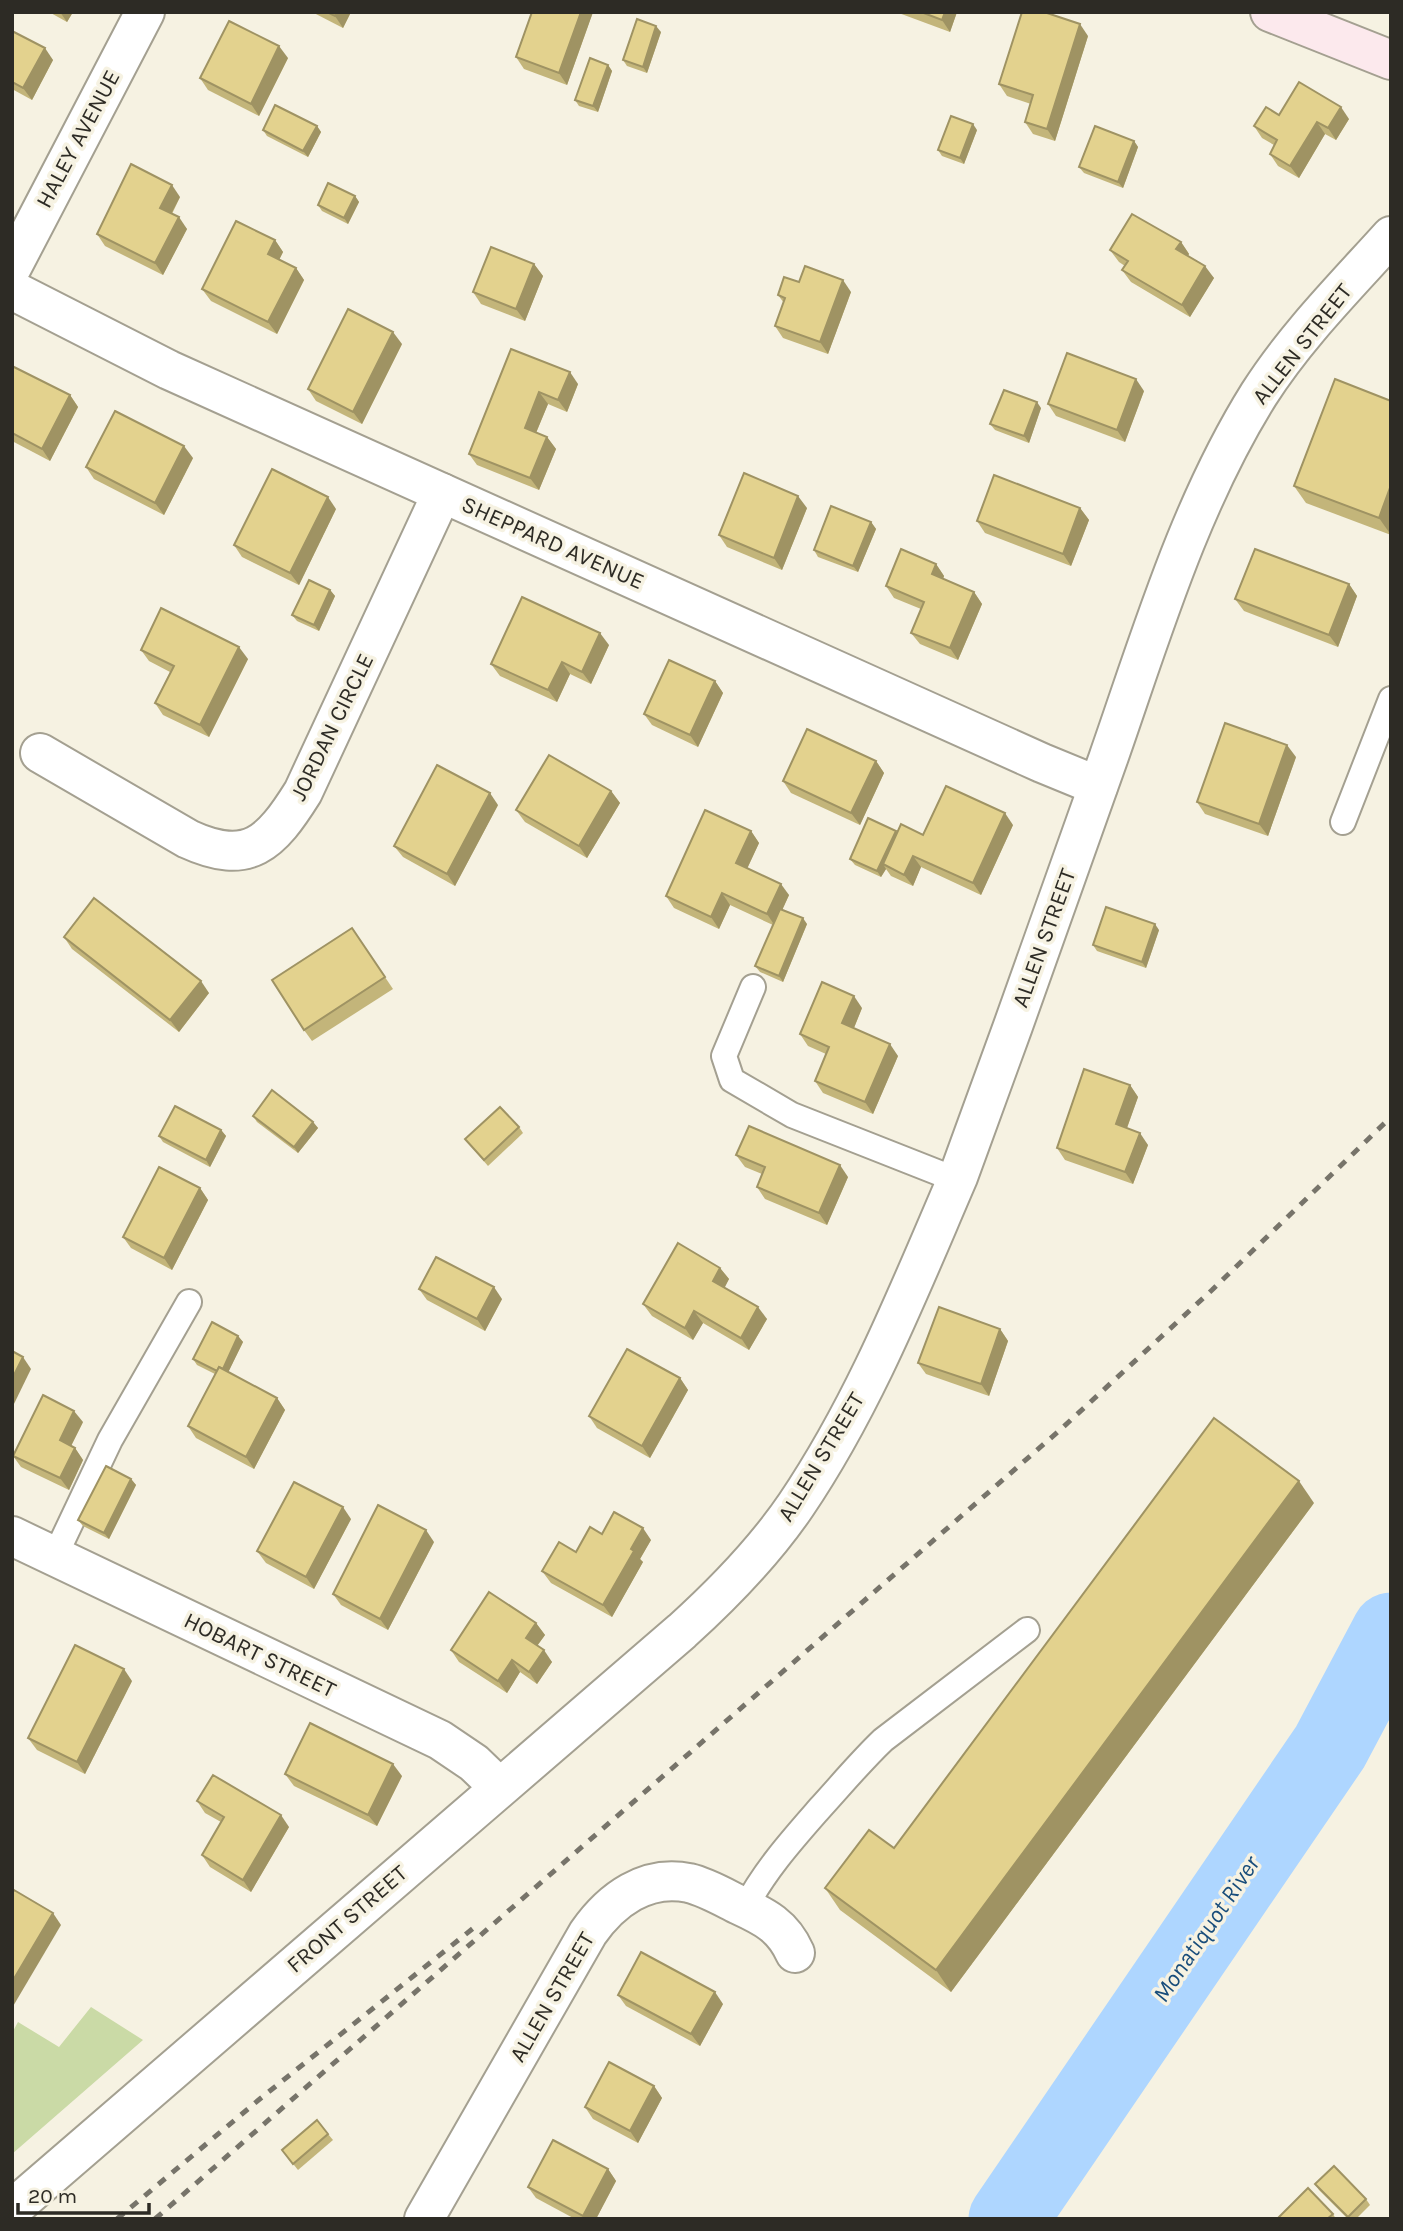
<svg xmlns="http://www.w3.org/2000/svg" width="1403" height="2231" font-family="Karla,sans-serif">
<rect width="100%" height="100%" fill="#f6f2e2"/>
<!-- green -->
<path fill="#cadaa6" d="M91 2007 143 2040 12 2154V2033L18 2022 59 2047Z"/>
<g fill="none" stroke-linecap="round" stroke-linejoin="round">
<!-- river -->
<path stroke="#aed6ff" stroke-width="79" d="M1008 2219 1330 1747 1391 1632"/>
<defs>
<g id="lane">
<path d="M1343 822 1391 699"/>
<path d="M753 987 724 1056 732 1080 792 1115 957 1180"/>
<path d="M55 1556 110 1440 189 1302"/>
<path d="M745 1908C765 1870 792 1840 820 1808 841 1785 861 1761 883 1740L1027 1630"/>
</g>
<g id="street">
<path d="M12 267 145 12"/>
<path d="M12 290 169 370 1042 763 1098 786"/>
<path d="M40 753 188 839C249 867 271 843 303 792L442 493"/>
<path d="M12 1536 440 1740 474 1763 499 1787"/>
<path d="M12 2209 682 1631C724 1593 764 1552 796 1505 865 1403 910 1288 958 1177 1009 1038 1059 899 1108 759 1151 636 1189 506 1259 394 1296 336 1345 287 1391 236"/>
<path d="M424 2219 588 1933C611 1900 646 1874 689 1883 706 1887 723 1897 739 1905 765 1917 783 1926 795 1953"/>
</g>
<path id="secondary" d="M1270 12 1391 60"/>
</defs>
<!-- lane casing -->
<use href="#lane" stroke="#a4a091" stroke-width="28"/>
<!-- street casing -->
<use href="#street" stroke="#a4a091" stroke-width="42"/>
<!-- secondary casing -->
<use href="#secondary" stroke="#a4a091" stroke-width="42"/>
<!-- lane -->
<use href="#lane" stroke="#fff" stroke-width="24"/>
<!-- street -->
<use href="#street" stroke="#fff" stroke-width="38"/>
<!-- secondary -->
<use href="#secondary" stroke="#fce9ed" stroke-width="38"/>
<!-- rail -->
<g stroke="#77746a" stroke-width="5" stroke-dasharray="9 9" stroke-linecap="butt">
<path d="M117 2219 261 2098 476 1926"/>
<path d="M155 2219 1060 1430 1212 1290 1391 1117"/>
</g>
</g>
<!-- wall -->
<g fill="#c3b57a">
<path d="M49 12H73L67 22Z"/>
<path d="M312 12H351L343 28Z"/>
<path d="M532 12H593L567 85 524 69 516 57Z"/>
<path d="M896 12H957L950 32Z"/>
<path d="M12 31 53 60 32 100 12 89Z"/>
<path d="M661 32 647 73 627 66 623 60Z"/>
<path d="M1088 36 1055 141 1033 134 1025 122 1031 104 1007 96 999 84Z"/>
<path d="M288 58 259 116 208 90 200 78Z"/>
<path d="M608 65 612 71 598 112 579 106 575 100Z"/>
<path d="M1279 115 1349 119 1336 140 1325 134 1299 178 1278 166 1270 154 1274 145 1262 138 1254 126Z"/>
<path d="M317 126 321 132 308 157 267 136 263 130Z"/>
<path d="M977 130 964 164 942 156 938 150Z"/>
<path d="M1134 141 1138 147 1123 188 1084 173 1079 167Z"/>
<path d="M355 196 359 202 348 224 322 211 318 205Z"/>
<path d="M180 197 172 214 187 229 163 275 105 246 97 234Z"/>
<path d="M275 240 283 252 279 260 296 268 304 280 277 334 211 301 202 289Z"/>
<path d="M1181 242 1189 254 1188 256 1214 278 1190 317 1131 282 1122 270 1125 266 1119 262 1110 250Z"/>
<path d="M534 264 543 276 525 321 481 304 473 292Z"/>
<path d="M799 282 851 292 828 354 783 338 775 326 784 303 778 295Z"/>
<path d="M402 344 362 424 316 401 308 389Z"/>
<path d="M511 349 578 384 567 412 548 404 536 433 547 437 556 449 539 490 477 465 469 454Z"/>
<path d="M12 366 70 395 78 407 50 461 12 441Z"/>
<path d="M1335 379 1391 535 1306 503 1294 486Z"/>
<path d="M1144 391 1125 442 1056 416 1048 404Z"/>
<path d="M1041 408 1029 443 995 430 990 424Z"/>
<path d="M193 458 164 515 94 479 86 467Z"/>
<path d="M807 508 782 570 727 547 719 535Z"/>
<path d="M1080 508 1089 520 1071 566 985 533 977 521Z"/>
<path d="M336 509 299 585 242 557 234 545Z"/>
<path d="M871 522 876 529 858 572 818 557 814 550Z"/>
<path d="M936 564 944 576 943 579 974 592 982 604 958 660 920 644 911 633 921 609 894 598 886 586Z"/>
<path d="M1349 584 1357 596 1338 647 1244 611 1235 599Z"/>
<path d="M330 590 335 596 319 631 297 621 292 615Z"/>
<path d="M609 645 591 684 570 674 557 702 500 676 491 664Z"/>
<path d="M141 650 248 659 209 737 163 715 155 703 170 672 149 661Z"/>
<path d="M715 681 723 693 698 747 652 725 644 714Z"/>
<path d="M1296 757 1268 836 1205 814 1197 802Z"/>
<path d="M876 761 884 773 860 825 791 793 783 781Z"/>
<path d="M611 791 620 803 587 858 525 822 516 810Z"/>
<path d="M498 805 455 886 403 857 394 846Z"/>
<path d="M1013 825 981 895 921 867 913 886 891 876 886 869 881 877 855 865 850 859 897 832 923 835Z"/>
<path d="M751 831 759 843 747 869 789 895 782 910 807 924 783 982 760 972 755 966 773 925 730 905 719 929 674 908 666 896Z"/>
<path d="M352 928 393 989 312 1041 304 1030Z"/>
<path d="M1159 930 1146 968 1097 951 1093 945Z"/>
<path d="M64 937 209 993 179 1032 72 949Z"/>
<path d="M862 1008 854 1028 898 1056 873 1114 823 1093 815 1081 826 1054 808 1046 800 1034Z"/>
<path d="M1130 1085 1138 1097 1127 1128 1148 1145 1133 1184 1065 1160 1057 1148Z"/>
<path d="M253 1116 313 1122 318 1128 298 1153 257 1122Z"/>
<path d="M519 1127 523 1133 488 1166 465 1139Z"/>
<path d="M221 1130 226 1136 210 1167 163 1142 159 1136Z"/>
<path d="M736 1155 848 1177 827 1225 765 1199 757 1187 762 1174 745 1167Z"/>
<path d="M200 1188 208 1200 172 1270 131 1248 123 1237Z"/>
<path d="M720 1268 729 1279 724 1287 767 1319 749 1350 703 1323 693 1340 652 1316 643 1304Z"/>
<path d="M419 1289 502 1299 485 1331 427 1300Z"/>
<path d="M1000 1329 1008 1341 989 1396 926 1374 918 1363Z"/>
<path d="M238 1336 243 1342 228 1372 277 1398 285 1410 254 1469 196 1438 188 1426 215 1374 197 1365 193 1359Z"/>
<path d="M680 1378 688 1390 650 1458 597 1428 589 1416Z"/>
<path d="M83 1422 71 1446 75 1448 83 1460 69 1490 21 1467 13 1456Z"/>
<path d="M131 1479 136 1485 109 1539 83 1526 78 1520Z"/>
<path d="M1314 1503 951 1992 840 1910 825 1888 894 1848Z"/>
<path d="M351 1519 314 1589 266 1563 257 1551Z"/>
<path d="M602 1534 651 1540 640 1559 643 1562 612 1617 551 1583 542 1571 576 1552Z"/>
<path d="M434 1542 388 1630 341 1605 333 1594Z"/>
<path d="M536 1623 545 1635 537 1646 552 1662 537 1684 520 1672 507 1693 459 1662 451 1650Z"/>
<path d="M132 1681 85 1774 37 1750 28 1738Z"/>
<path d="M285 1774 402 1776 377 1826 294 1786Z"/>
<path d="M197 1801 289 1827 251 1892 210 1867 202 1855 221 1822 205 1813Z"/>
<path d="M618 1995 723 2004 700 2046 626 2006Z"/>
<path d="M654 2086 662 2098 638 2143 593 2119 585 2107Z"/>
<path d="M328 2134 333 2140 298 2170 282 2150Z"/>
<path d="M608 2169 616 2181 596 2219H575L536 2198 528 2187Z"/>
<path d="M1315 2184 1366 2199 1370 2205 1356 2219H1348L1319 2190Z"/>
<path d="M1333 2214 1336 2219H1277Z"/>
</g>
<!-- shaded-wall -->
<g fill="#9f9363">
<path d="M60 12H73L67 22Z"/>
<path d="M337 12H351L343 28 335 16Z"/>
<path d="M581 12H593L567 85 559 73Z"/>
<path d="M945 12H957L950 32 942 20Z"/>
<path d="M1080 24 1088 36 1055 141 1047 129Z"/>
<path d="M656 26 661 32 647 73 643 67Z"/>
<path d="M279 46 288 58 259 116 251 104Z"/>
<path d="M45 48 53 60 32 100 23 88Z"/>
<path d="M608 65 612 71 598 112 593 106Z"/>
<path d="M1341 107 1349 119 1336 140 1328 128Z"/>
<path d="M1317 122 1325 134 1299 178 1290 166Z"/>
<path d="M973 124 977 130 964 164 960 158Z"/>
<path d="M317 126 321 132 308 157 303 151Z"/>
<path d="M1134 141 1138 147 1123 188 1118 182Z"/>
<path d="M172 185 180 197 168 220 160 208Z"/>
<path d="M355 196 359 202 348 224 344 218Z"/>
<path d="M179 217 187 229 163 275 155 263Z"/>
<path d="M275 240 283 252 276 266 268 254Z"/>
<path d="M1181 242 1189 254 1184 261 1176 249Z"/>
<path d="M534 264 543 276 525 321 516 309Z"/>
<path d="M1205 266 1214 278 1190 317 1182 305Z"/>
<path d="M296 268 304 280 277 334 268 322Z"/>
<path d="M843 280 851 292 828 354 820 342Z"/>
<path d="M393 332 402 344 362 424 353 412Z"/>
<path d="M570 372 578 384 567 412 558 400Z"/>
<path d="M1136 379 1144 391 1125 442 1117 430Z"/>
<path d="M539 392 548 404 533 440 525 428Z"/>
<path d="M70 395 78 407 50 461 42 449Z"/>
<path d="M1037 402 1041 408 1029 443 1024 436Z"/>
<path d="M547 437 556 449 539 490 530 478Z"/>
<path d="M184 446 193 458 164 515 155 503Z"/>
<path d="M1391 485V535L1379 518Z"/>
<path d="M798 496 807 508 782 570 774 558Z"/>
<path d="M328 497 336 509 299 585 290 573Z"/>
<path d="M1080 508 1089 520 1071 566 1063 554Z"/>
<path d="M871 522 876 529 858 572 853 566Z"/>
<path d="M936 564 944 576 940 586 932 574Z"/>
<path d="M1349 584 1357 596 1338 647 1329 635Z"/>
<path d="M330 590 335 596 319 631 314 625Z"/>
<path d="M974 592 982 604 958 660 950 648Z"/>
<path d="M600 633 609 645 591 684 582 672Z"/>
<path d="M239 647 248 659 209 737 200 725Z"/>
<path d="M562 662 570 674 557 702 548 690Z"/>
<path d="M715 681 723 693 698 747 690 735Z"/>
<path d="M1287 745 1296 757 1268 836 1259 824Z"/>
<path d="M876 761 884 773 860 825 851 813Z"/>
<path d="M611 791 620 803 587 858 579 846Z"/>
<path d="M490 793 498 805 455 886 447 874Z"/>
<path d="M1005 813 1013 825 981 895 973 883Z"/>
<path d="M751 831 759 843 744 875 736 863Z"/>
<path d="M896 831 900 837 883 864 886 869 881 877 877 871Z"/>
<path d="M913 856 921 867 913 886 904 875Z"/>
<path d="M781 884 789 895 775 926 767 914Z"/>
<path d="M722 893 730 905 719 929 711 917Z"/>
<path d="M803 918 807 924 783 982 779 976Z"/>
<path d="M1155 924 1159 930 1146 968 1142 962Z"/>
<path d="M201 981 209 993 179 1032 170 1020Z"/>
<path d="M854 996 862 1008 851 1035 842 1023Z"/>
<path d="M890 1044 898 1056 873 1114 865 1102Z"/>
<path d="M1130 1085 1138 1097 1124 1136 1116 1124Z"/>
<path d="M313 1122 318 1128 298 1153 294 1147Z"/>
<path d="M221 1130 226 1136 210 1167 206 1160Z"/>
<path d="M1140 1133 1148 1145 1133 1184 1125 1172Z"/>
<path d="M840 1165 848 1177 827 1225 819 1213Z"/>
<path d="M200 1188 208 1200 172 1270 164 1258Z"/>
<path d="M720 1268 729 1279 722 1293 713 1281Z"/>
<path d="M494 1287 502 1299 485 1331 477 1319Z"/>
<path d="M758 1307 767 1319 749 1350 741 1338Z"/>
<path d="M694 1311 703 1323 693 1340 685 1328Z"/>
<path d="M1000 1329 1008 1341 989 1396 981 1384Z"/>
<path d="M238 1336 243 1342 225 1379 221 1373Z"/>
<path d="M23 1357 31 1369 12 1408V1379Z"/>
<path d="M680 1378 688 1390 650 1458 642 1446Z"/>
<path d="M277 1398 285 1410 254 1469 246 1457Z"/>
<path d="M74 1411 83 1422 68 1452 60 1440Z"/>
<path d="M75 1448 83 1460 69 1490 60 1478Z"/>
<path d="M131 1479 136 1485 109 1539 104 1533Z"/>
<path d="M1299 1481 1314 1503 951 1992 936 1970Z"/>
<path d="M343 1507 351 1519 314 1589 306 1577Z"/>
<path d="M643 1528 651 1540 640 1559 643 1562 612 1617 603 1605 631 1549Z"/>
<path d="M426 1530 434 1542 388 1630 380 1619Z"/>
<path d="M536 1623 545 1635 534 1650 526 1638Z"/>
<path d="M544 1650 552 1662 537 1684 529 1672Z"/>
<path d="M512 1660 520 1672 507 1693 498 1681Z"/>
<path d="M124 1669 132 1681 85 1774 77 1762Z"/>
<path d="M393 1764 402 1776 377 1826 368 1815Z"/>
<path d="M281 1815 289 1827 251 1892 243 1880Z"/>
<path d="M53 1913 61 1925 12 2008V1982Z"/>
<path d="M715 1992 723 2004 700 2046 691 2034Z"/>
<path d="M654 2086 662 2098 638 2143 630 2131Z"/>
<path d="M608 2169 616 2181 596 2219H585L583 2216Z"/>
</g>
<!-- building -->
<g fill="#e3d28e" stroke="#9f9363" stroke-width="2">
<path d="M327 12H337L335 16Z"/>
<path d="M532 12H581L559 73 516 57Z"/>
<path d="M921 12H945L942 20Z"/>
<path d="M1022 12H1044L1080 24 1047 129 1025 122 1033 95 999 84Z"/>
<path d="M637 19 656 26 643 67 623 60Z"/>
<path d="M229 21 279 46 251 104 200 78Z"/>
<path d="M12 31 45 48 23 88 12 82Z"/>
<path d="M590 58 608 65 593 106 575 100Z"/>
<path d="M1299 82 1341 107 1328 128 1317 122 1290 166 1270 154 1277 140 1254 126 1266 107 1279 115Z"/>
<path d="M275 105 317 126 303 151 263 130Z"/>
<path d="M951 116 973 124 960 158 938 150Z"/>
<path d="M1095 126 1134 141 1118 182 1079 167Z"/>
<path d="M131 164 172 185 160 208 179 217 155 263 97 234Z"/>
<path d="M328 183 355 196 344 218 318 205Z"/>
<path d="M1132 214 1181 242 1176 249 1205 266 1182 305 1122 270 1128 261 1110 250Z"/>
<path d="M236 221 275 240 268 254 296 268 268 322 202 289Z"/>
<path d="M491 247 534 264 516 309 473 292Z"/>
<path d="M805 266 843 280 820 342 775 326 785 298 778 295 784 277 799 282Z"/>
<path d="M348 309 393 332 353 412 308 389Z"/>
<path d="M511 349 570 372 558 400 539 392 525 428 547 437 530 478 469 454Z"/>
<path d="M1067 353 1136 379 1117 430 1048 404Z"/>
<path d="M12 366 70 395 42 449 12 433Z"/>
<path d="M1335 379 1391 401V485L1379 518 1294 486Z"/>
<path d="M1004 390 1037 402 1024 436 990 424Z"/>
<path d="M115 411 184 446 155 503 86 467Z"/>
<path d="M272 469 328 497 290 573 234 545Z"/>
<path d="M744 473 798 496 774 558 719 535Z"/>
<path d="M994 475 1080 508 1063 554 977 521Z"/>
<path d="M831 506 871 522 853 566 814 550Z"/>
<path d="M901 549 936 564 932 574 974 592 950 648 911 633 924 602 886 586Z"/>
<path d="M1255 549 1349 584 1329 635 1235 599Z"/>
<path d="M309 580 330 590 314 625 292 615Z"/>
<path d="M522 597 600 633 582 672 562 662 548 690 491 664Z"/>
<path d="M161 608 239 647 200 725 155 703 174 666 141 650Z"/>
<path d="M669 660 715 681 690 735 644 714Z"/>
<path d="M1225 723 1287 745 1259 824 1197 802Z"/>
<path d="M807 729 876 761 851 813 783 781Z"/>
<path d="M549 755 611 791 579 846 516 810Z"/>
<path d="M437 765 490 793 447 874 394 846Z"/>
<path d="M946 786 1005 813 973 883 913 856 904 875 883 864 901 824 923 835Z"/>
<path d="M705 810 751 831 736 863 781 884 767 914 722 893 711 917 666 896Z"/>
<path d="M868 818 896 831 877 871 850 859Z"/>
<path d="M94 898 201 981 170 1020 64 937Z"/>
<path d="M1106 907 1155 924 1142 962 1093 945Z"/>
<path d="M780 909 803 918 779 976 755 966Z"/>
<path d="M352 928 385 977 304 1030 272 980Z"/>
<path d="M822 982 854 996 842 1023 890 1044 865 1102 815 1081 829 1047 800 1034Z"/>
<path d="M1084 1069 1130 1085 1116 1124 1140 1133 1125 1172 1057 1148Z"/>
<path d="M272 1090 313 1122 294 1147 253 1116Z"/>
<path d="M175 1106 221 1130 206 1160 159 1136Z"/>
<path d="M500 1107 519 1127 484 1160 465 1139Z"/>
<path d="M749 1126 840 1165 819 1213 757 1187 765 1167 736 1155Z"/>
<path d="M159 1167 200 1188 164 1258 123 1237Z"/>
<path d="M678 1243 720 1268 713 1281 758 1307 741 1338 694 1311 685 1328 643 1304Z"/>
<path d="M436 1257 494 1287 477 1319 419 1289Z"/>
<path d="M939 1307 1000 1329 981 1384 918 1363Z"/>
<path d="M212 1322 238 1336 223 1369 219 1367 217 1371 193 1359Z"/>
<path d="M627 1349 680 1378 642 1446 589 1416Z"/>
<path d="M12 1351 23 1357 12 1379Z"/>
<path d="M219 1367 277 1398 246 1457 188 1426Z"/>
<path d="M43 1395 74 1411 60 1440 75 1448 60 1478 13 1456Z"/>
<path d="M1214 1418 1299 1481 936 1970 825 1888 869 1830 894 1848Z"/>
<path d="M106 1466 131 1479 104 1533 78 1520Z"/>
<path d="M294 1482 343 1507 306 1577 257 1551Z"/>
<path d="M378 1505 426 1530 380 1619 333 1594Z"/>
<path d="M614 1512 643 1528 631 1549 634 1551 603 1605 542 1571 559 1542 576 1552 590 1527 602 1534Z"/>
<path d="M489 1592 536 1623 526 1638 544 1650 529 1672 512 1660 498 1681 451 1650Z"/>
<path d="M75 1645 124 1669 77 1762 28 1738Z"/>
<path d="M310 1723 393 1764 368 1815 285 1774Z"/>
<path d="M213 1775 281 1815 243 1880 202 1855 224 1817 197 1801Z"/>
<path d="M14 1890 53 1913 12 1982V1894Z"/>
<path d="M641 1952 715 1992 691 2034 618 1995Z"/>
<path d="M609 2062 654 2086 630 2131 585 2107Z"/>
<path d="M317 2120 328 2134 293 2164 282 2150Z"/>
<path d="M553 2140 608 2169 583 2216 528 2187Z"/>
<path d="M1334 2166 1366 2199 1348 2217 1315 2184Z"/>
<path d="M1308 2188 1333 2214 1327 2219H1277Z"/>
</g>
<g text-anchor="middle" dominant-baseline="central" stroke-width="7" stroke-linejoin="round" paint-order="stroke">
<!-- street labels -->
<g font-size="23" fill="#2d2b25" stroke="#f6f2e2">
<text transform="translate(78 139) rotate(-62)">HALEY AVENUE</text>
<text transform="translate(1302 344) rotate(-52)">ALLEN STREET</text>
<text transform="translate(553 543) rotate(24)">SHEPPARD AVENUE</text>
<text transform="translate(332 727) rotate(-64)">JORDAN CIRCLE</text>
<text transform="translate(1044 938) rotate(-70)">ALLEN STREET</text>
<text transform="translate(821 1457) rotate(-59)">ALLEN STREET</text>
<text transform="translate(260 1655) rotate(26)">HOBART STREET</text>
<text transform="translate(347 1919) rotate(-41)">FRONT STREET</text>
<text transform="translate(552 1997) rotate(-60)">ALLEN STREET</text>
</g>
<!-- water labels -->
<g font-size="24" font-style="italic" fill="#184d7b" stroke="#f6f2e2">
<text transform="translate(1206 1929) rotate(-56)">Monatiquot River</text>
</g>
</g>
<!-- border -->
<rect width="1403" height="2231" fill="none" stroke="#2d2b25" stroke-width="28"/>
<!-- scale -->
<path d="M18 2203v10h131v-10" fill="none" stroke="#2d2b25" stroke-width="3.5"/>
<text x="28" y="2203" font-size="21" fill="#2d2b25" stroke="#f6f2e2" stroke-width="5" paint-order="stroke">20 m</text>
</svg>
